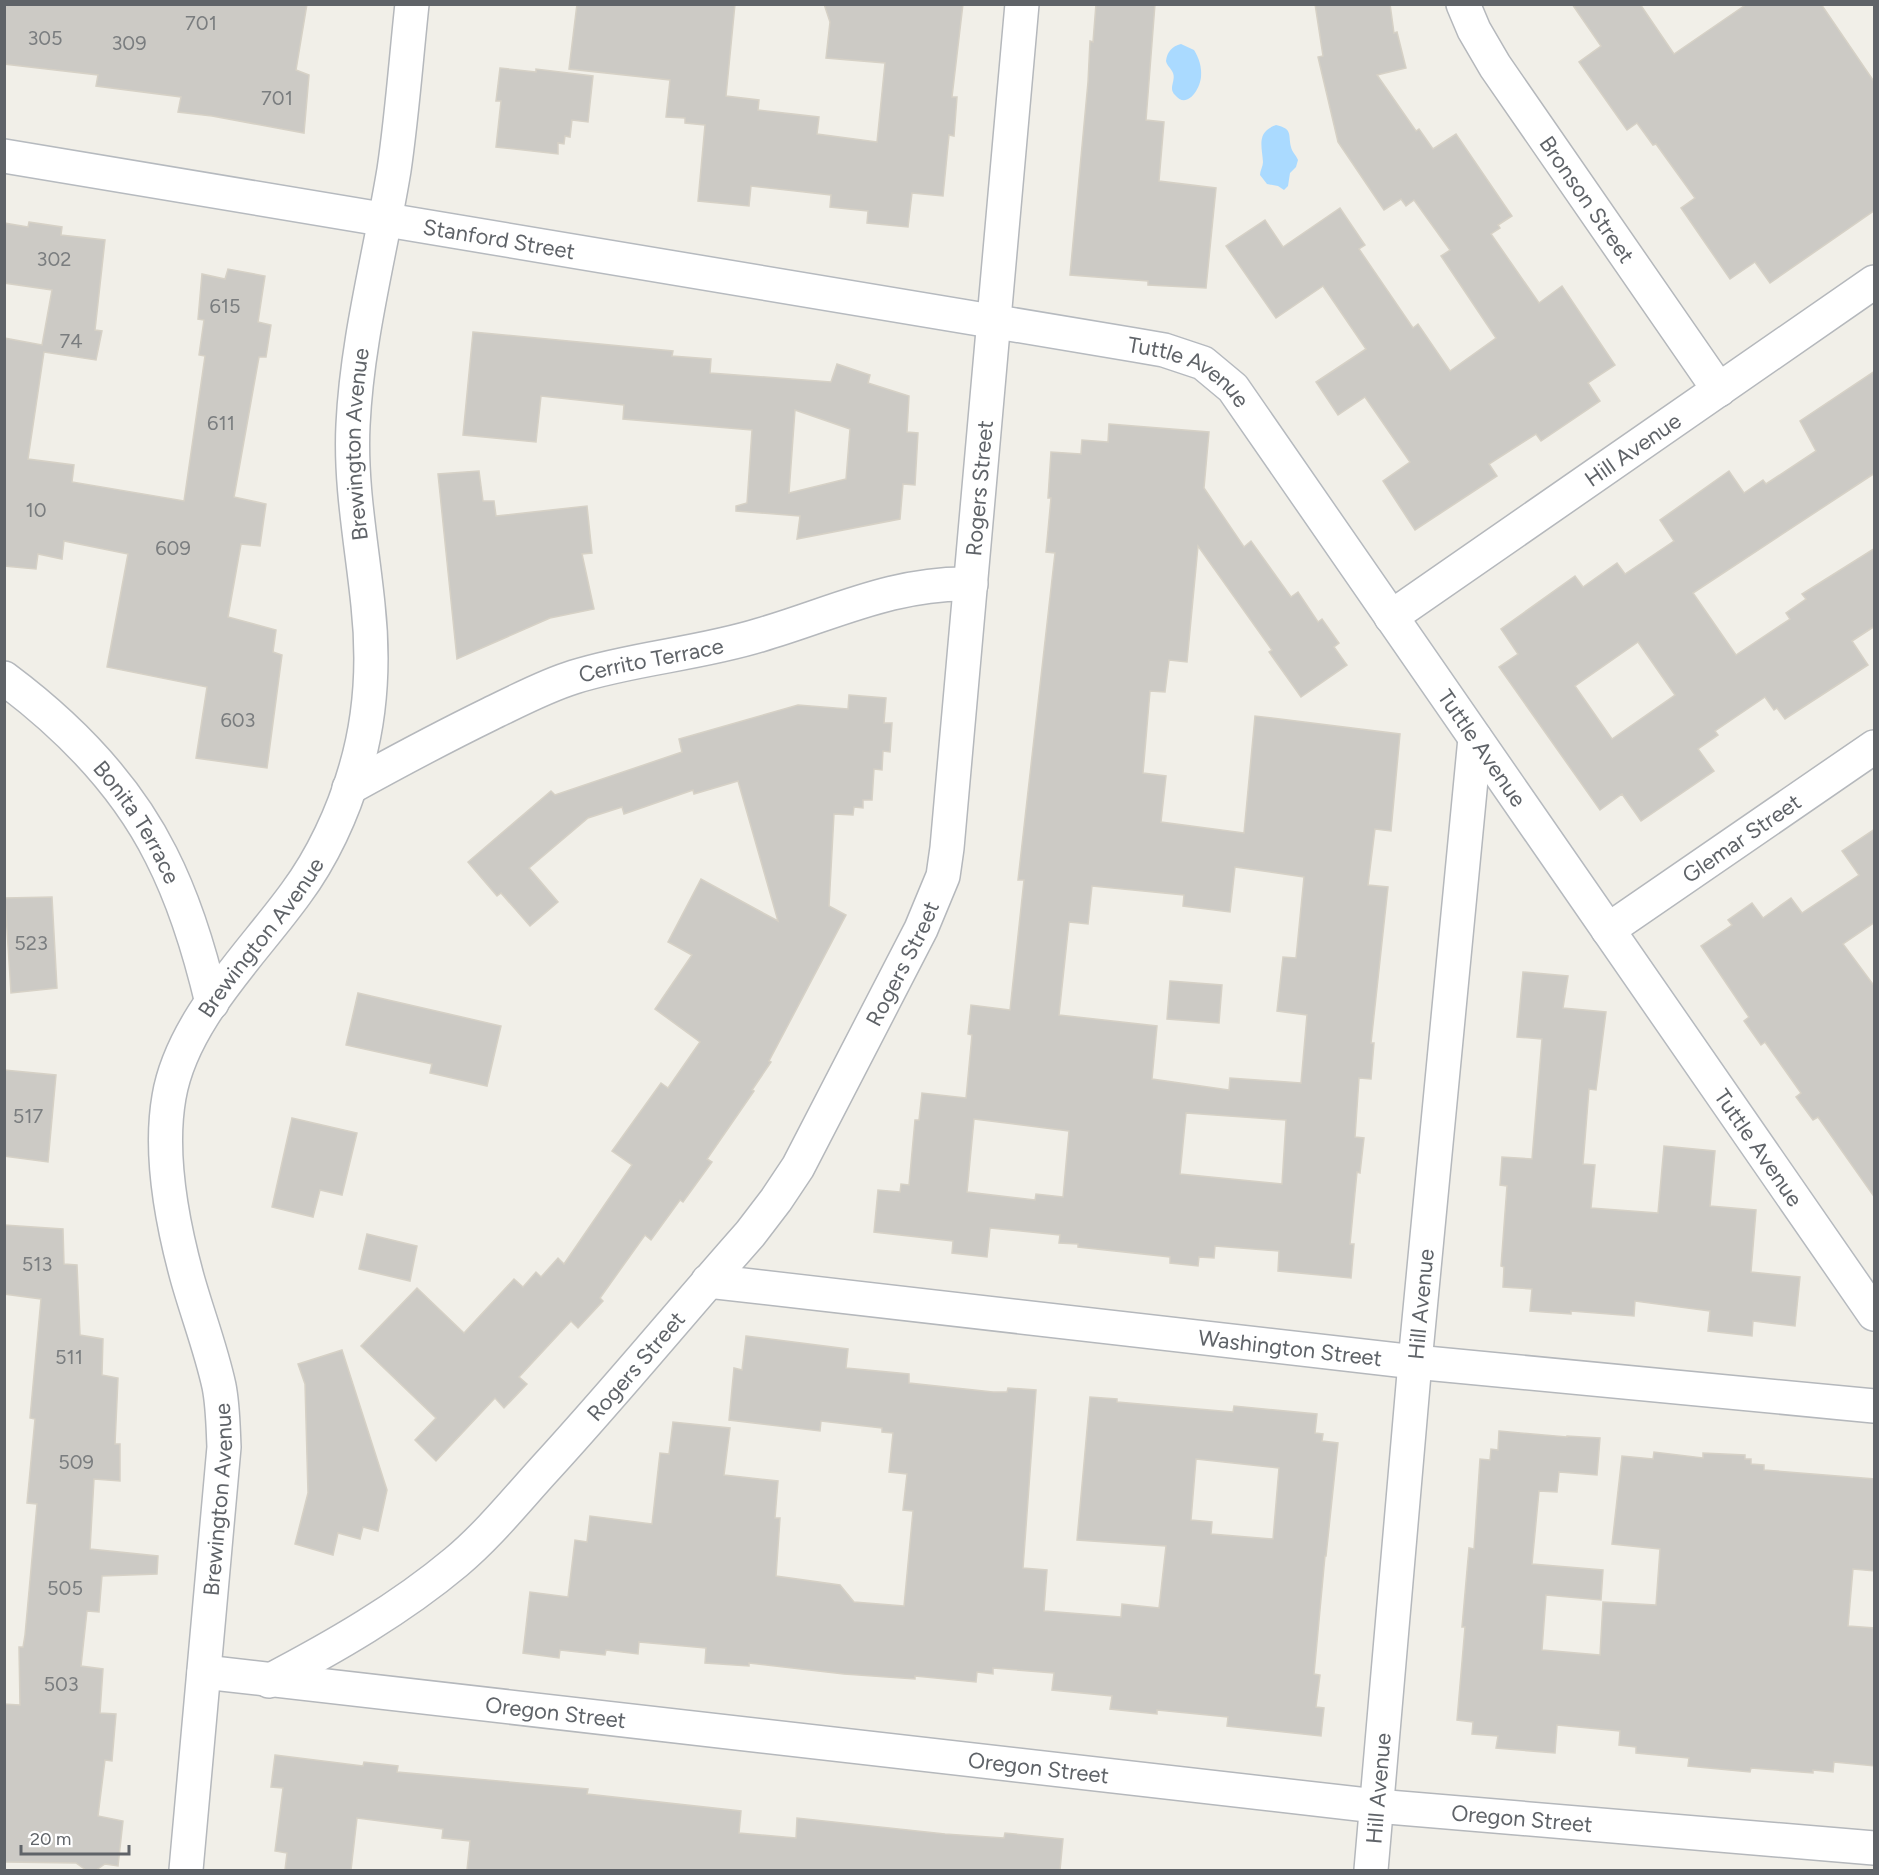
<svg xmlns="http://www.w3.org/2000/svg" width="1879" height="1875" font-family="Figtree,sans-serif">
<rect width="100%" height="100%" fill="#f1efe8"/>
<!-- water -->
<g fill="#aadaff">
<path d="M1181 44 1194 50C1199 58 1202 67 1201 77 1200 89 1187 110 1175 95 1168 88 1176 81 1173 73 1171 68 1167 66 1166 61 1167 52 1172 46 1181 44Z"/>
<path d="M1276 125C1293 129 1288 134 1291 147 1292 152 1296 155 1298 160L1296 167 1290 173 1288 186 1284 190 1278 186 1267 184 1260 175C1260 171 1263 166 1263 162 1262 146 1256 132 1276 125Z"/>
</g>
<!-- building -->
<g fill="#cccac5" stroke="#d6d1c6" stroke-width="1.5" fill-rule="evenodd">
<path d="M4 4H307L296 70 309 75 304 133 212 116 178 112 181 97 96 86 98 75 4 64Z"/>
<path d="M577 4H735L726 96 759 100 758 110 819 117 817 134 877 142 885 63 826 58 830 22 824 4H963L952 97H957L954 136 949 135 943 196 912 193 908 227 867 223 868 211 830 207 831 195 751 186 749 206 698 201 705 125 685 123V118L666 117 670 80 569 69Z"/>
<path d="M1096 4H1155L1146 120 1164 122 1159 181 1216 188 1206 288 1148 285V281L1070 275 1088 82 1090 41 1093 42Z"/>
<path d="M1315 4H1390L1394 33 1397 32 1406 68 1377 75 1416 131 1419 129 1433 149 1456 134 1512 216 1498 225 1500 228 1491 234 1539 303 1562 286 1615 365 1588 383 1600 401 1541 441 1536 434 1489 464 1497 476 1415 530 1383 481 1410 462 1365 397 1338 415 1316 382 1366 349 1323 286 1276 318 1226 246 1265 220 1283 247 1340 208 1365 245 1359 249 1413 328 1418 324 1450 371 1496 338 1441 256 1450 250 1414 200 1406 206 1401 199 1384 210 1338 142 1318 57 1323 56Z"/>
<path d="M1572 4H1640L1674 54 1747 4H1821L1875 83V210L1770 283 1755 262 1730 279 1681 208 1695 198 1656 144 1653 145 1637 123 1627 130 1579 62 1601 46Z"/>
<path d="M500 68 536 72V69L593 76 588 122 572 120 570 137 565 136 564 144 558 143V154L496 147 501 101H496Z"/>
<path d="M29 222 62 227 61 235 105 240 95 330 102 331 96 360 44 352 28 459 74 465 72 482 184 501 205 356 199 355 204 320 198 319 202 274 225 279 228 269 265 276 258 322 271 325 266 357H259L234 497 266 504 260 546 241 544 228 617 276 630 273 652 282 655 267 768 196 758 207 687 107 667 128 554 64 541 62 559 38 554 36 569 4 566V338L42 345 52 290 4 283V223L28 227Z"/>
<path d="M473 332 673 351 672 356 711 359 710 373 831 382 837 364 870 375 868 383 909 396 907 432 918 433 915 485 903 484 900 519 797 539 800 516 736 511V506L747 503 752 430 623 419 624 405 541 396 536 442 463 435ZM795 410 850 429 846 479 789 493Z"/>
<path d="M1875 371V473L1693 593 1736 655 1790 619 1786 613 1806 599 1802 594 1875 548V626L1852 641 1868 665 1785 719 1777 708 1774 710 1765 697 1715 731 1718 735 1698 749 1714 771 1641 821 1622 794 1600 810 1499 667 1518 654 1501 629 1575 576 1583 587 1617 563 1625 574 1674 541 1660 520 1729 471 1744 493 1763 480 1766 484 1816 451 1800 421ZM1638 642 1675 695 1612 739 1575 686Z"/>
<path d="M1109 424 1209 432 1204 488 1244 547 1251 541 1291 597 1298 592 1318 622 1322 619 1339 643 1334 647 1347 665 1301 697 1269 652 1272 650 1198 546 1187 662 1169 660 1165 692 1150 691 1143 773 1166 776 1161 822 1244 833 1255 716 1400 734 1391 831 1375 829 1368 885 1388 887 1371 1043H1374L1371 1079 1359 1078 1355 1137 1364 1138 1360 1173 1357 1172 1350 1244H1354L1351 1278 1278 1271 1279 1251 1215 1246 1214 1258 1199 1257 1198 1266 1170 1263V1257L1078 1247V1244L1059 1243 1060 1235 990 1228 987 1257 952 1253 953 1241 874 1232 878 1190 900 1192 901 1184 909 1185 915 1120H919L922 1093 966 1098 972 1035 968 1034 971 1005 1010 1010 1024 880H1018L1055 553 1046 552 1051 498H1048L1051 452 1081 454 1082 440 1108 442ZM1235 867 1304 877 1296 958 1283 957 1277 1011 1307 1015 1301 1083 1230 1078 1229 1090 1152 1079 1157 1026 1059 1015 1069 922 1088 924 1092 886 1184 895 1183 906 1230 912ZM1186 1113 1286 1120 1282 1184 1180 1174ZM974 1119 1069 1131 1063 1197 1036 1194 1035 1200 967 1192Z"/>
<path d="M479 471 483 501H494L496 516 587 506 592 553 582 554 594 609 550 618 457 659 438 474Z"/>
<path d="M849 695 886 698 884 723H892L890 752 883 751 882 770 874 769 872 800H863V808L854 807 853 815 834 814 829 906 846 915 769 1061 771 1062 752 1090 754 1091 707 1159 712 1162 683 1202 680 1200 651 1240 645 1235 600 1298 603 1301 578 1328 571 1321 519 1377 527 1384 504 1408 495 1398 436 1461 415 1440 436 1418 361 1346 417 1288 464 1333 514 1279 523 1287 536 1272 541 1277 558 1258 564 1264 632 1165 612 1151 661 1083 668 1088 700 1042 655 1009 692 955 668 942 701 879 778 921 738 781 694 794 693 790 624 814 622 807 588 818 529 868 558 902 530 926 501 893 497 896 468 862 551 791 555 795 682 752 679 739 798 705 848 709Z"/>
<path d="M1875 829V922L1843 944 1875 987V1198L1818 1117 1813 1120 1796 1097 1801 1093 1765 1042 1761 1045 1744 1021 1749 1017 1701 946 1732 925 1728 920 1752 903 1763 918 1791 898 1802 913 1859 875 1842 851Z"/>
<path d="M52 897 57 988 11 993 5 898Z"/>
<path d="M1523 972 1568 976 1563 1008 1606 1012 1596 1090 1589 1089 1583 1164 1595 1165 1591 1208 1658 1213 1664 1146 1715 1151 1710 1206 1756 1210 1751 1272 1800 1277 1795 1326 1753 1321 1752 1336 1708 1331 1710 1311 1635 1301 1634 1316 1571 1311V1314L1530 1311 1532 1289 1503 1287 1504 1267 1501 1266 1507 1186 1500 1185 1502 1157 1532 1159 1542 1039 1517 1037Z"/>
<path d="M1170 981 1222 985 1219 1023 1167 1019Z"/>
<path d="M358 993 501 1026 487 1086 430 1073 432 1064 346 1045Z"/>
<path d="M4 1070 56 1075 48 1162 4 1156Z"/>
<path d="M292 1118 357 1133 342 1195 320 1190 313 1217 272 1207Z"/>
<path d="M4 1225 63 1229 64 1264 77 1265 80 1335 103 1339 102 1375 118 1378 115 1444H120V1481L94 1479 90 1549 158 1556 157 1574 102 1576 99 1612 87 1611 81 1666 103 1669 100 1713 116 1714 112 1761 105 1760 98 1816 123 1821 118 1866 105 1864 96 1870H86L76 1863 4 1862V1704L20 1705 19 1647H23L25 1635 37 1504 27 1503 35 1419 30 1418 41 1299 4 1294Z"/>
<path d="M367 1234 417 1246 410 1281 359 1269Z"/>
<path d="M746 1336 848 1349 846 1368 909 1374V1383L993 1392H1007L1008 1388 1036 1390 1023 1568 1047 1570 1044 1611 1121 1617 1122 1604 1159 1608 1166 1546 1077 1540 1090 1397 1117 1399V1402L1233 1412 1234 1406 1317 1414 1315 1433 1323 1434 1322 1441 1338 1443 1326 1556H1325L1314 1674 1320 1675 1316 1707 1324 1708 1321 1736 1227 1726 1228 1717 1157 1710V1714L1110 1709 1112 1696 1052 1690 1054 1673 993 1668V1674L977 1672 976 1682 915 1676V1679L844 1674 749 1663V1666L705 1663 706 1648 639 1642 638 1654 606 1650 605 1655 560 1650 559 1658 523 1653 530 1592 568 1597 575 1540 587 1542 590 1516 652 1524 660 1453 669 1454 673 1422 730 1428 724 1475 778 1481 775 1518H780L776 1576 840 1585 854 1602 904 1606 913 1511 903 1510 907 1474 889 1472 893 1433 882 1432V1428L821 1421 820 1431 729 1420 734 1368 742 1370ZM1196 1459 1279 1468 1273 1539 1211 1534 1212 1522 1191 1520Z"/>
<path d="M342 1350 387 1490 378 1531 363 1527 360 1539 338 1533 333 1555 295 1544 308 1493 305 1384 298 1364Z"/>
<path d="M1499 1431 1567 1437V1436L1600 1438 1597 1475 1559 1472 1557 1492 1539 1491 1532 1564 1603 1570 1601 1600 1546 1595 1542 1650 1600 1655 1603 1602 1656 1605 1660 1549 1612 1544 1622 1456 1653 1459 1654 1452 1703 1458V1453L1745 1455V1459H1751V1464L1764 1465V1470L1875 1479V1571L1853 1569 1848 1626 1875 1628V1766L1834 1762 1833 1772 1813 1770V1773L1751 1768 1750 1772 1688 1766 1689 1758 1636 1753V1747L1619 1745 1620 1731 1557 1725 1555 1753 1496 1748 1498 1736 1472 1734 1473 1722 1457 1720 1465 1627H1462L1469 1548 1474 1549 1480 1459 1490 1460 1491 1449 1498 1450Z"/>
<path d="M275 1755 363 1766 364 1762 398 1766 397 1772 588 1789 587 1794 741 1811 739 1833 796 1838 797 1818 945 1834 1004 1838 1005 1833 1063 1839 1060 1870H467L470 1841 442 1838 443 1829 357 1818 351 1870H285L287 1853 275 1851 283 1788 271 1787Z"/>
</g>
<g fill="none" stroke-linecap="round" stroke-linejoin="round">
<defs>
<g id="street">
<path id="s1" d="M1463 4 1474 30 1495 66 1719 390"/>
<path id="s2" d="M1391 617 1874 282"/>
<path id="s3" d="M4 678C67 725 126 785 161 855 185 902 200 952 212 1003"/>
<path id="s4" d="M349 788C396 762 443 737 490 714 517 701 545 686 574 677 634 658 699 654 760 635 832 614 894 582 971 584"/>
<path id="s5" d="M1608 930 1874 747"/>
<path id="s6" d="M708 1281 1415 1362 1874 1406"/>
<path id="s7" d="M204 1672 1376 1806 1874 1848"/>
<path id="s8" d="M269 1681C334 1647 400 1609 456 1562 487 1536 514 1503 541 1473 613 1395 680 1313 750 1234L776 1200 798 1167 921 929 943 876 947 848 1022 4"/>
<path id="s9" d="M186 1870 224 1447C223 1426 223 1406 219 1386 211 1349 197 1313 187 1277 172 1222 159 1154 169 1097 182 1020 252 954 296 893 322 858 343 813 355 771 371 718 374 660 368 605 362 545 350 486 353 425 357 339 380 255 394 170 402 116 406 60 412 4"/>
<path id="s10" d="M1371 1870 1415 1362 1475 738"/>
</g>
<g id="secondary">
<path id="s11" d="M4 156 1135 345 1164 350 1203 363 1233 388 1874 1314"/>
</g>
</defs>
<!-- street casing -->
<use href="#street" stroke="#b5b8bc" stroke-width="36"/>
<!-- secondary casing -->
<use href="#secondary" stroke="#b6babf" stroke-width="36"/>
<!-- street -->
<use href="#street" stroke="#fff" stroke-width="33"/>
<!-- secondary -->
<use href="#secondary" stroke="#fff" stroke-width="33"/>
</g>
<g text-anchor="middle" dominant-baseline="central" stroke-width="4.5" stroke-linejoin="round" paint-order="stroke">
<!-- number labels -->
<g font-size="20" fill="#7a7d7f">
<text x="201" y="23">701</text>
<text x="45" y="38">305</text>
<text x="129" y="43">309</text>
<text x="277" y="98">701</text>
<text x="54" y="259">302</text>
<text x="225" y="306">615</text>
<text x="71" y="341">74</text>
<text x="221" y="423">611</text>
<text x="36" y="510">10</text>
<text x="173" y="548">609</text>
<text x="238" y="720">603</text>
<text x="31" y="943">523</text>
<text x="28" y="1116">517</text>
<text x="37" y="1264">513</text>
<text x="69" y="1357">511</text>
<text x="76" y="1462">509</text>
<text x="65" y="1588">505</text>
<text x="61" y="1684">503</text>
</g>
<!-- street labels -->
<g font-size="22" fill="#5f6368" stroke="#fff">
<text stroke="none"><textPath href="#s1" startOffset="232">Bronson Street</textPath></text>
<text stroke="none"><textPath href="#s11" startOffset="502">Stanford Street</textPath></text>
<text stroke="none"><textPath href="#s11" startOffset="1208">Tuttle Avenue</textPath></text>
<text stroke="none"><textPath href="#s9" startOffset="1490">Brewington Avenue</textPath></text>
<text stroke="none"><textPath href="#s2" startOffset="294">Hill Avenue</textPath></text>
<text stroke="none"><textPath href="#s8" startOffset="1460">Rogers Street</textPath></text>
<text stroke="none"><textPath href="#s4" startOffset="330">Cerrito Terrace</textPath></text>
<text stroke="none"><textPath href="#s11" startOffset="1694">Tuttle Avenue</textPath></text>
<text stroke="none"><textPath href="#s3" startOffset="198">Bonita Terrace</textPath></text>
<text stroke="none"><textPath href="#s5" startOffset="162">Glemar Street</textPath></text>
<text stroke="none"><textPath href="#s9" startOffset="968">Brewington Avenue</textPath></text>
<text stroke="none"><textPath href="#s8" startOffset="974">Rogers Street</textPath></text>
<text stroke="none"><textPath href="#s11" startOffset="2180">Tuttle Avenue</textPath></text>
<text stroke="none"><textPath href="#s10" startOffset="568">Hill Avenue</textPath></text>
<text stroke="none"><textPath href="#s6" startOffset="586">Washington Street</textPath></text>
<text stroke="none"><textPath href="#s8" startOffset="488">Rogers Street</textPath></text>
<text stroke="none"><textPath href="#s9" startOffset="372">Brewington Avenue</textPath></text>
<text stroke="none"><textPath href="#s7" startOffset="354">Oregon Street</textPath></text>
<text stroke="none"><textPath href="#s7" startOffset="840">Oregon Street</textPath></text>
<text stroke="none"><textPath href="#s10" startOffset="82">Hill Avenue</textPath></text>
<text stroke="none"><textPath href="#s7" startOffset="1326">Oregon Street</textPath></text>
</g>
</g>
<!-- border -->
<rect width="1879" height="1875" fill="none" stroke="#5f6368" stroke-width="12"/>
<!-- scale -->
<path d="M21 1845v9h108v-9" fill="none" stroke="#5f6368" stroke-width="3"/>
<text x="30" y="1845" font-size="18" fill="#5f6368" stroke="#ffffff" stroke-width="4.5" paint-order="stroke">20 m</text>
</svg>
